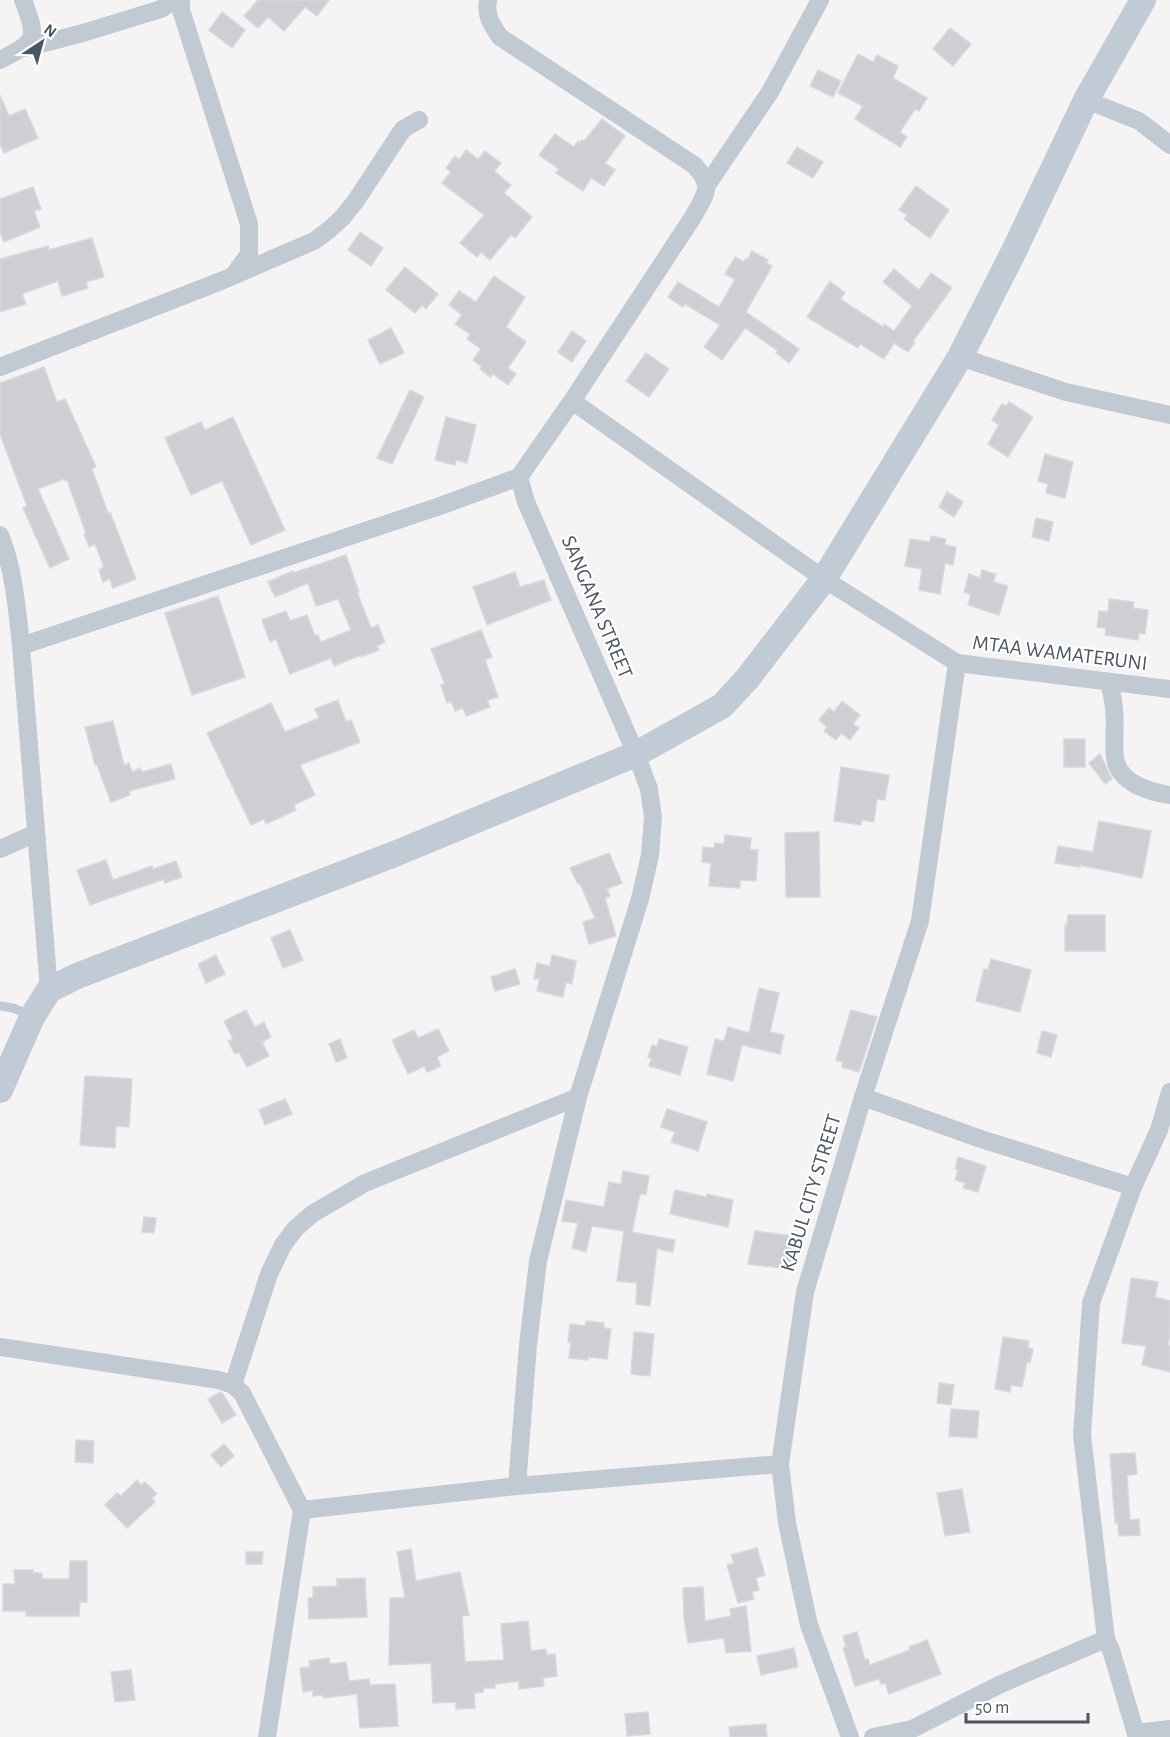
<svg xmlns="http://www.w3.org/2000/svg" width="1170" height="1737" font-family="'Alegreya Sans',sans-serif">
<rect width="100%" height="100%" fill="#f5f3f3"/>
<!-- building -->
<g fill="#cdcfd5" stroke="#d7d9de" stroke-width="1.5">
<path d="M258 0H329L317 16 305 7 284 31 268 17 258 28 244 16Z"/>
<path d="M222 12 245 30 232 48 209 30Z"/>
<path d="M950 28 971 44 953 66 933 49Z"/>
<path d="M858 54 873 62 877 55 898 66 893 78 927 98 919 111 915 109 900 132 907 137 900 147 855 119 863 106 838 93Z"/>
<path d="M818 70 841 81 833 97 810 86Z"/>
<path d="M0 95 9 116 25 109 38 138 4 153 0 144Z"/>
<path d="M602 119 625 136 605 163 615 170 604 186 591 178 583 191 556 173 559 169 539 155 555 134 574 147 578 141 580 143 582 140 584 141Z"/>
<path d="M797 147 823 162 813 178 787 163Z"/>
<path d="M466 150 478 159 485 151 501 163 494 171 511 185 504 193 532 217 515 238 511 235 490 260 481 252 477 257 460 243 484 215 442 183 451 172 446 168 455 156 459 160Z"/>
<path d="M916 186 949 210 930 238 904 219 907 215 899 210Z"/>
<path d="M33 187 41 209 34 211 40 227 4 242 0 233V199Z"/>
<path d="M360 232 383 248 371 266 348 250Z"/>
<path d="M92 238 104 277 86 282 88 288 62 296 58 281 22 294 26 304 0 312V259L48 246 49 250Z"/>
<path d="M752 251 768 260 766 263 772 266 746 312 799 349 789 363 776 353 778 351 745 328 722 360 704 347 720 325 685 304 683 307 668 297 678 282 719 307 735 279 725 274 735 257 744 262 746 258 748 259Z"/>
<path d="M405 267 438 294 426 309 422 305 415 313 386 290Z"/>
<path d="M894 269 919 290 931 273 952 288 913 341 915 342 908 352 894 343 884 359 860 344 858 348 807 317 830 281 845 293 840 299 883 327 884 324 894 331 912 306 883 282Z"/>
<path d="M494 276 525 297 506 327 526 342 508 368 516 374 508 385 493 374 490 377 480 369 482 367 473 360 481 349 467 339 470 334 455 324 462 315 449 305 459 291 476 302Z"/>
<path d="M391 328 404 353 380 364 368 340Z"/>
<path d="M572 331 586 341 572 362 558 352Z"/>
<path d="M646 353 669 369 649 397 626 381Z"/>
<path d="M44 367 57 402 65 399 96 467 92 469 108 513 110 512 136 579 113 588 110 579 103 582 99 570 104 567 95 544 89 547 84 534 86 533 67 480 65 481 64 479 38 489 69 559 50 568 23 508 27 506 0 434V383Z"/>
<path d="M410 390 424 397 392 464 377 458Z"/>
<path d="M1009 402 1033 417 1008 457 988 444 999 425 992 420 1002 404 1006 406Z"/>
<path d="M233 417 285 530 251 545 222 481 191 495 165 438 201 422 205 430Z"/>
<path d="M446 417 476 425 467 463 456 460 455 465 435 460Z"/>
<path d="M1045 454 1073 462 1065 498 1046 493 1048 484 1038 481Z"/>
<path d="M947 492 963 502 954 517 939 507Z"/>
<path d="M1036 518 1053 522 1049 541 1032 537Z"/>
<path d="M931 536 946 539 945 545 956 547 953 565 945 563 940 594 919 590 922 569 905 566 910 539 930 542Z"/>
<path d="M346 555 359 592H357L371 628 378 625 385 642 377 646 379 650 361 657V655L334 666 331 658 290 674 276 639 270 642 262 620 286 611 290 621 307 615 315 636 318 635 321 642 351 630 338 599 316 606 308 583 275 597 268 582 293 571V573Z"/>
<path d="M982 570 996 574 993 582 1008 586 999 615 968 605 971 594 964 592 969 574 980 578Z"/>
<path d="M515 572 520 587 544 580 551 600 487 625 473 587Z"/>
<path d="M218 596 245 677 192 695 165 613Z"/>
<path d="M1109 599 1134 602 1133 608 1148 610 1145 634 1139 633 1138 640 1105 635 1106 628 1097 627 1099 611 1108 612Z"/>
<path d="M481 630 492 657 485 660 498 697 487 700 490 707 466 716 463 708 455 711 451 701 447 703 441 685 445 684 431 649Z"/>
<path d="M338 700 346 722 351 720 360 742 300 765 315 795 294 805 296 810 266 824 264 819 251 825 207 733 271 703 285 732 319 718 315 709Z"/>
<path d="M842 701 860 715 853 724 859 728 850 740 841 733 836 740 824 731 827 727 819 720 829 708 834 712Z"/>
<path d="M113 721 124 765 129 763 132 772 140 768 142 772 171 764 175 779 129 791 130 795 111 802 97 765H95L85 727Z"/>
<rect x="1064" y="739" width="21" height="28"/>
<path d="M1100 754 1112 779 1105 784 1089 763Z"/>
<path d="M841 767 889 775 885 800 877 799 874 822 862 820 861 825 834 821Z"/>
<path d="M1099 821 1151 831 1142 878 1080 865V867L1055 863 1058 846 1093 852Z"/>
<path d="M819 832 820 897H786L785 833Z"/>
<path d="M725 835 751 838 750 850H758L756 881 740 880V888L709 886 711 863 702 862 703 847 714 848 715 843 724 844Z"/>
<path d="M609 853 622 883 607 889 610 896 605 898 616 936 589 944 583 922 595 918 580 884H578L570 868Z"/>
<path d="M106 860 113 880 152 866 153 869 176 861 182 877 165 883 164 879 90 905 77 870Z"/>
<path d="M1068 915H1105V951H1065V925H1067Z"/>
<path d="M290 930 303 960 283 968 271 938Z"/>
<path d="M216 955 225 974 206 983 198 964Z"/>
<path d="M552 955 576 961 572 984 566 982 563 997 537 991 540 978 534 979 537 963 550 966Z"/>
<path d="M991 959 1031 970 1020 1012 976 1001 984 969 988 970Z"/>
<path d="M515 969 520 984 495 991 491 977Z"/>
<path d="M759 988 779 993 770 1032 784 1035 780 1054 742 1045 733 1081 707 1074 715 1039 724 1041 728 1027 749 1033Z"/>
<path d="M246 1010 255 1027 264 1022 271 1037 262 1042 269 1056 247 1067 239 1052 235 1054 228 1041 233 1039 224 1021Z"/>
<path d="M851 1010 877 1017 859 1072 842 1067 843 1062 836 1060Z"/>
<path d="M438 1029 449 1051 437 1057 441 1066 427 1072 424 1066 408 1074 392 1040 414 1030 418 1038Z"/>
<path d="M1042 1031 1057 1035 1051 1057 1037 1053Z"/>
<path d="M340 1039 347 1058 336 1062 329 1044Z"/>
<path d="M659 1039 688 1047 680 1075 649 1066 652 1058H648L652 1045 657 1047Z"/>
<path d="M85 1076 132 1079 129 1127 116 1126 115 1148 80 1145Z"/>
<path d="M285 1099 292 1114 265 1125 259 1110Z"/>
<path d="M667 1109 707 1122 698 1151 671 1142 675 1132 661 1127Z"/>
<path d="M958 1157 986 1166 978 1192 963 1188 965 1183 955 1180 958 1170 955 1169Z"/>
<path d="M623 1171 649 1176 646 1195 640 1194 632 1232 675 1240 673 1252 657 1249 650 1306 636 1304 637 1283 617 1281 624 1231 592 1226 586 1252 572 1248 578 1223 562 1221 566 1200 604 1207 609 1182 621 1184Z"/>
<path d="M675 1190 706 1197 707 1194 733 1200 728 1227 670 1214Z"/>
<path d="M144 1217 156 1218 154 1233 142 1232Z"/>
<path d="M755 1231 794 1236 790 1269 748 1264Z"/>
<path d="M1131 1278 1158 1282 1155 1297 1170 1301V1334L1168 1345 1170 1346V1372L1142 1365 1146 1346 1122 1343Z"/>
<path d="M586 1321 604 1323V1328L611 1329 607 1359 588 1357V1360L569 1358 571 1342H568L570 1324 585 1326Z"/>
<path d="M634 1332 654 1334 650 1376 631 1374Z"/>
<path d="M1003 1337 1029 1341 1028 1348 1033 1349 1030 1363 1027 1362 1022 1387 1011 1385 1010 1392 995 1389Z"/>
<path d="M939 1383 954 1385 951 1405 937 1403Z"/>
<path d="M220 1392 223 1394 236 1415 222 1423 208 1399Z"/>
<path d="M951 1409 979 1411 977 1438 949 1436Z"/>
<path d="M76 1440 94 1441 93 1463 75 1462Z"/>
<path d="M224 1444 234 1456 221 1467 211 1455Z"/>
<path d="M1135 1453 1137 1474 1127 1475 1130 1520 1139 1519 1140 1535 1119 1536 1118 1523H1115L1110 1454Z"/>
<path d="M137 1480 141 1485 145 1482 157 1494 152 1498 155 1502 127 1528 105 1505 117 1493 121 1496Z"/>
<path d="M962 1489 970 1532 945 1536 937 1493Z"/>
<path d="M757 1548 765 1575 756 1578 759 1590 752 1592 754 1599 738 1603 727 1565 734 1563 731 1555Z"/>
<path d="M411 1549 416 1581 460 1572 469 1615 462 1616 465 1662 504 1660 501 1624 528 1621 531 1651 546 1649 547 1655 555 1654 557 1676 543 1678 544 1686 519 1689V1681L495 1684V1688H483V1692L474 1693 475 1708 456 1709V1702L433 1703 431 1663 389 1665 390 1598H405L397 1552Z"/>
<path d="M246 1552H263L262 1564H246Z"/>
<path d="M70 1561H87V1602H80L79 1616H26V1611H3V1584H15L14 1570H33V1573H42V1579H69Z"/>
<path d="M365 1578 367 1617 309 1619 308 1598H313V1587L337 1586V1579Z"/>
<path d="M703 1587 705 1621 731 1616 730 1609 746 1606 751 1651 726 1653 724 1638 688 1643 684 1618 683 1588Z"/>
<path d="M857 1632 865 1660 868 1659 870 1665 910 1650 909 1647 927 1640 941 1674 889 1694 885 1683 881 1684 879 1679 855 1686 843 1648 846 1647 843 1636Z"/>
<path d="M794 1648 798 1667 761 1675 757 1656Z"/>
<path d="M329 1658 330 1664 346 1662 349 1681 369 1679 370 1685 395 1684 398 1726 360 1728 357 1694 323 1698V1695L313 1696V1690L303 1692 300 1668 310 1667 309 1661Z"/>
<path d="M131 1670 135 1700 115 1702 111 1672Z"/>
<path d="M648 1712 650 1734 627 1736 625 1714Z"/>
<path d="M766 1724 767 1737H730L729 1727Z"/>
</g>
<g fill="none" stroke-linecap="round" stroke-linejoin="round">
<!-- lane -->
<path stroke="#c1cad2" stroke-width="9" d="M0 1006 13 1008 32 1016"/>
<!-- street -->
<g stroke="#c1cad2" stroke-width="18">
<path d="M181 0V10L249 224V254L233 276"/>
<path d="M25 48 83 33 161 9 174 0"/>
<path d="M0 60C37 41 38 39 23 0"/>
<path d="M1086 100 1139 121 1170 145"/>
<path d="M707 185 770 92 820 0"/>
<path d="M960 357 1066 392 1170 415"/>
<path d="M0 367 221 281 314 241 329 230 342 218 355 202 403 129 419 120"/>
<path d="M572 401 824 579 957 663 1170 689"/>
<path d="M0 535C14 569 17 609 21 646L49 990"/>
<path d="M21 646 440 506 519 477 572 401 693 217C705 194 715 187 694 165L500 37C492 25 485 16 488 0"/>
<path d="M1109 682C1111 692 1114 701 1114 710 1116 726 1113 742 1115 758 1119 783 1149 792 1170 795"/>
<path d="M0 849 36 833"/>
<path d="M863 1097 981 1139 1133 1187"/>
<path d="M0 1347 219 1380 233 1385 242 1393 302 1510 267 1737"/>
<path d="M233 1385 269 1274 283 1245 295 1229 312 1214 365 1183 578 1097"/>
<path d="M517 1486 528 1345 538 1261 578 1097 640 899 650 855 653 817 649 789 636 754 526 502 519 477"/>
<path d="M302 1510 517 1486 780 1464"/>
<path d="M1136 1733 1170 1729"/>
<path d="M850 1737 809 1625 787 1523 780 1464 805 1292 863 1097 920 921 957 663"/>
<path d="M873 1737 912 1729 1001 1684 1106 1639"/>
<path d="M1137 1737 1111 1650 1106 1639 1082 1435 1091 1303 1133 1187 1159 1130 1170 1092"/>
</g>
<!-- secondary -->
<path stroke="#c1cbd6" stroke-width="26" d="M0 1090 32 1017 49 990 77 976 397 853 636 754 722 706 747 679 824 579 960 357 1012 255 1086 100 1143 0"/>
</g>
<g text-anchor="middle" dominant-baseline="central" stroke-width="4.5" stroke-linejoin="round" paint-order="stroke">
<!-- street labels -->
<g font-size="21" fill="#4a5661" stroke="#fff">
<text transform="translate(597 607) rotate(67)">SANGANA STREET</text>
<text transform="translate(1060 653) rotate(7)">MTAA WAMATERUNI</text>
<text transform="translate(811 1193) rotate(-73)">KABUL CITY STREET</text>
</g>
</g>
<!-- north arrow -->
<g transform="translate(42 42) rotate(36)" stroke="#ffffff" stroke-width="4.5" paint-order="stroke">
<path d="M0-4.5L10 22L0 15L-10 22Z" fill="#4a5661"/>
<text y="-9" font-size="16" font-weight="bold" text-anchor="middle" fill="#4a5661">N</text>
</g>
<!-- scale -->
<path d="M966 1713v9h122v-9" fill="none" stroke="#4a5661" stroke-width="3"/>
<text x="975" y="1713" font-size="18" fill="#4a5661" stroke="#ffffff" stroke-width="4.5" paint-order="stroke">50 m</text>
</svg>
